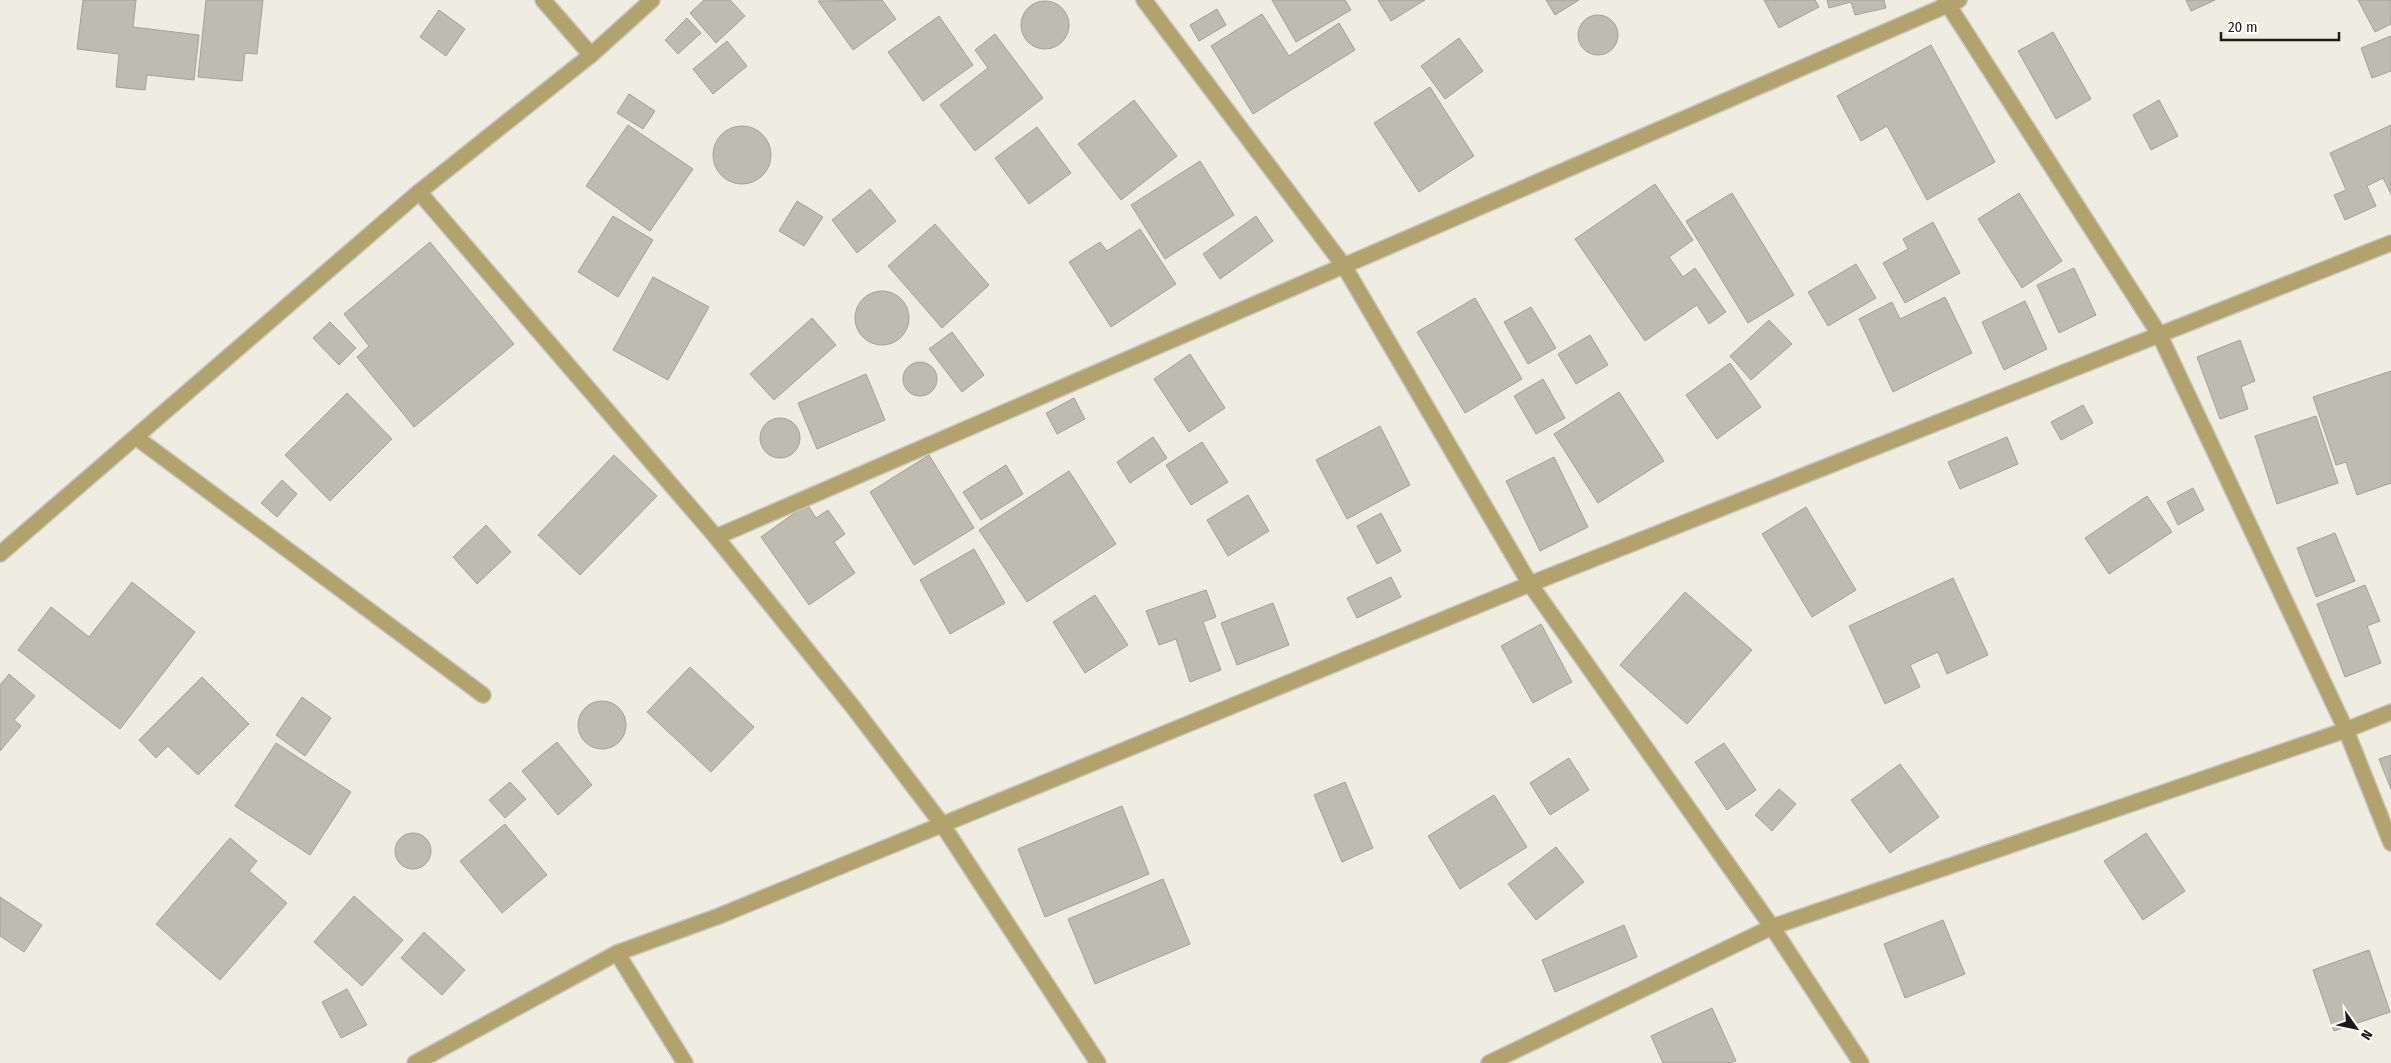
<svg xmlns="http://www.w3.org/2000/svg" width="2391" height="1063" font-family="'Fira Sans Condensed',sans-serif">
<rect width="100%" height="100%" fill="#efece1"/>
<!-- building -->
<g fill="#bebbb0" stroke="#a4a197">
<path d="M83 0H136L133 27 199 35 194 80 147 75 145 90 116 87 119 54 77 49Z"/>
<path d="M206 0H263L257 54 245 53 242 81 198 77Z"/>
<path d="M704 0H730L745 16 716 43 690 13Z"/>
<path d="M882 0 896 19 853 50 818 1Z"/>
<path d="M1272 0H1345L1351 10 1296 42Z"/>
<path d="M1378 0H1425L1391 21Z"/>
<path d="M1546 0H1579L1555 15Z"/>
<path d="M1764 0H1815L1819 7 1779 28Z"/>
<path d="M1827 0H1884L1886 8 1855 15 1851 2 1829 8Z"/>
<path d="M2186 0H2215L2191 11Z"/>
<path d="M2358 0H2391V24L2375 32Z"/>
<circle cx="1045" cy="25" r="24"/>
<path d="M1217 9 1226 25 1199 41 1190 25Z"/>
<path d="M439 10 465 29 446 56 420 37Z"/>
<path d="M1262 14 1289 56 1339 23 1355 50 1253 114 1211 46Z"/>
<circle cx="1598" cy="35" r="20"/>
<path d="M939 16 973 65 923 101 888 52Z"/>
<path d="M687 18 701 33 678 54 665 40Z"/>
<path d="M2053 32 2091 99 2056 119 2018 51Z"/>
<path d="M995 34 1043 98 975 151 940 105 988 68 975 50Z"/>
<path d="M2391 36V71L2372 78 2361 48Z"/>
<path d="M1459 38 1483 71 1445 99 1421 66Z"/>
<path d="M727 41 747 66 713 94 693 69Z"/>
<path d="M1931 45 1995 162 1927 200 1887 126 1861 141 1837 96Z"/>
<path d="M1430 87 1474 156 1419 192 1374 123Z"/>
<path d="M629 94 655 111 643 129 617 113Z"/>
<path d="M1134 100 1177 156 1121 200 1078 144Z"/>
<path d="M2159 100 2178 136 2151 150 2133 115Z"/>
<path d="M628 125 693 169 650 231 586 186Z"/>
<path d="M2391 125V194L2383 178 2367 186 2376 206 2345 220 2334 195 2346 190 2330 153Z"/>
<circle cx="742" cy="155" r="29"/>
<path d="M1037 127 1071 173 1029 204 995 158Z"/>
<path d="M1200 161 1234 215 1165 259 1131 205Z"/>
<path d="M1655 184 1693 240 1669 257 1683 277 1695 268 1726 312 1709 324 1697 305 1645 341 1575 239Z"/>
<path d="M870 189 896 221 857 253 832 220Z"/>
<path d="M1732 193 1794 295 1748 323 1686 221Z"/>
<path d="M2019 193 2062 261 2022 288 1978 219Z"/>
<path d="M797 201 823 217 804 246 779 231Z"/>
<path d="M613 216 653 240 618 297 578 272Z"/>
<path d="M1256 216 1273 241 1220 279 1203 254Z"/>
<path d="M1933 222 1960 273 1905 303 1883 263 1908 249 1903 239Z"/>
<path d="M935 224 989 285 942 328 888 266Z"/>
<path d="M1140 229 1176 284 1111 327 1069 262 1100 242 1107 251Z"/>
<path d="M430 242 514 344 414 427 357 357 369 346 344 314Z"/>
<path d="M1856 264 1876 298 1828 326 1808 292Z"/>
<path d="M2074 268 2096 315 2059 333 2037 285Z"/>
<path d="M653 277 709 307 668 380 613 350Z"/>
<circle cx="882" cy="318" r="27"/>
<path d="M1945 297 1972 353 1893 392 1859 319 1892 302 1900 319Z"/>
<path d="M1475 298 1522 379 1465 413 1417 332Z"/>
<path d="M2025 301 2047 349 2004 370 1982 322Z"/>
<path d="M1531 307 1556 348 1528 364 1504 322Z"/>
<path d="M812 318 836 345 774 400 750 374Z"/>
<path d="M1769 320 1792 344 1751 380 1730 356Z"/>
<path d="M330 322 356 348 339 365 313 338Z"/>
<path d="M952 332 984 375 962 392 929 349Z"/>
<path d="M1590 335 1608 365 1576 384 1558 354Z"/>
<path d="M2240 340 2255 381 2241 387 2248 409 2220 419 2197 357Z"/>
<path d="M1190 354 1225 408 1189 432 1154 379Z"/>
<circle cx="920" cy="379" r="17"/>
<path d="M1730 363 1761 407 1717 439 1686 395Z"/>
<path d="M2391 371V483L2357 495 2346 462 2336 465 2313 397Z"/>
<path d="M866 374 885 420 817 449 798 403Z"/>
<path d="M1543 379 1565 418 1536 434 1514 396Z"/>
<path d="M1619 392 1664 461 1598 503 1554 434Z"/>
<path d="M347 393 392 439 330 501 285 455Z"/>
<path d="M1074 398 1085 419 1057 434 1046 413Z"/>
<path d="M2083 405 2093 423 2061 440 2051 422Z"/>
<path d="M2316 416 2338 483 2277 504 2255 436Z"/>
<circle cx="780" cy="438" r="20"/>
<path d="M1380 426 1410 485 1347 519 1316 460Z"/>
<path d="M1153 437 1167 458 1130 483 1117 462Z"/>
<path d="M2007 437 2018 464 1960 489 1948 462Z"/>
<path d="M1202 442 1228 482 1191 505 1166 465Z"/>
<path d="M614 455 657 496 580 575 538 535Z"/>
<path d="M929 455 974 528 914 565 870 492Z"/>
<path d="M1554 457 1588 527 1540 551 1506 481Z"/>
<path d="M1006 465 1023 494 981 520 963 492Z"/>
<path d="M1069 471 1116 544 1027 602 979 530Z"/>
<path d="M282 480 297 494 277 517 261 503Z"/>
<path d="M2193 488 2204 510 2178 525 2167 502Z"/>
<path d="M1248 495 1269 531 1228 556 1207 520Z"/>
<path d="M2147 496 2172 532 2109 574 2085 538Z"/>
<path d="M807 504 816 518 828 510 845 534 834 542 855 573 809 605 761 537Z"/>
<path d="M1806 507 1856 590 1812 617 1762 534Z"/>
<path d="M1381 513 1401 551 1377 564 1357 526Z"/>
<path d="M486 525 511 552 477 584 453 557Z"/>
<path d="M2335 533 2355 581 2316 597 2297 548Z"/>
<path d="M974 549 1005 603 950 634 920 580Z"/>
<path d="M1391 577 1401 597 1357 618 1347 598Z"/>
<path d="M1953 578 1988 655 1947 674 1938 652 1910 665 1920 687 1885 704 1849 626Z"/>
<path d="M132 582 195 632 120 729 18 650 51 607 89 637Z"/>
<path d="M2365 585 2380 621 2367 626 2381 663 2345 677 2317 604Z"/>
<path d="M1206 590 1216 617 1203 622 1221 670 1190 682 1176 639 1159 645 1146 611Z"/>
<path d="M1685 592 1752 650 1687 724 1620 665Z"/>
<path d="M1095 595 1128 645 1085 673 1053 622Z"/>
<path d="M1273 603 1289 645 1237 665 1221 623Z"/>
<path d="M1541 624 1572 682 1533 703 1501 646Z"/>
<path d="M690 667 754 727 711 772 647 712Z"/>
<path d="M9 674 35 696 14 720 21 726 0 751V685Z"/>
<path d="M202 677 249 724 198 775 168 746 156 758 139 740Z"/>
<path d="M302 697 331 718 305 756 276 735Z"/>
<circle cx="602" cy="725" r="24"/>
<path d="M557 742 592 785 558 815 522 771Z"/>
<path d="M276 743 351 792 310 855 235 806Z"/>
<path d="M1724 743 1756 790 1727 810 1695 762Z"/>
<path d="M2391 755V789L2379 759Z"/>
<path d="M1569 758 1589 790 1550 815 1530 783Z"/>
<path d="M1900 764 1939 817 1890 853 1851 800Z"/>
<path d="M510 782 526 799 505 818 489 800Z"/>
<path d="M1345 782 1373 848 1342 862 1314 795Z"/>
<path d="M1779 789 1796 804 1772 831 1755 815Z"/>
<path d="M1494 795 1527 847 1460 889 1428 836Z"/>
<path d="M1122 806 1149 874 1045 917 1018 849Z"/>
<path d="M505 824 547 875 502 913 460 861Z"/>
<path d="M2146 833 2185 891 2143 920 2104 861Z"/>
<circle cx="413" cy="851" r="18"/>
<path d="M230 838 257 861 249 871 287 903 220 980 156 924Z"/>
<path d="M1556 847 1584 882 1536 920 1508 884Z"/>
<path d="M1163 879 1190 944 1095 984 1068 919Z"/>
<path d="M354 896 403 940 362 986 314 942Z"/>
<path d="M0 897 42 925 24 952 0 936Z"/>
<path d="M1943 920 1965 974 1905 998 1884 944Z"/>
<path d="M1624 925 1637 957 1555 992 1542 960Z"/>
<path d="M424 932 465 970 442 995 401 958Z"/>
<path d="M2369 950 2390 1012 2334 1031 2313 970Z"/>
<path d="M347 989 367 1025 341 1038 322 1002Z"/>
<path d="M1712 1008 1736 1061 1731 1063H1663L1651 1036Z"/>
</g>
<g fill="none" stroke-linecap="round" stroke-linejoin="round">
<defs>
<g id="minor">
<path d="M543 0 591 55"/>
<path d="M1144 0 1344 266 1530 584 1772 927 1861 1063"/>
<path d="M1945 0 2159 334 2346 730 2391 843"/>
<path d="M419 192 716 537 853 707 942 824 1098 1063"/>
<path d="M137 438 483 695"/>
<path d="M716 537 1959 0"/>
<path d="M0 554 419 192 591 55 652 0"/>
<path d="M617 953 685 1063"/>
<path d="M1489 1063 1772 927 2346 730 2391 712"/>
</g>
<path id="tertiary" d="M415 1063 617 953 719 916 1530 584 2391 243"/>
</defs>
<!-- minor casing -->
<use href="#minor" stroke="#c9c6bd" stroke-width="18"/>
<!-- tertiary casing -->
<use href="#tertiary" stroke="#c9c6bd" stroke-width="18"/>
<!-- minor -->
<use href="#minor" stroke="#b2a26e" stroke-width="15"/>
<!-- tertiary -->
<use href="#tertiary" stroke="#b2a26e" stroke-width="15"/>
</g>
<!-- north arrow -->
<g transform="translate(2356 1028) rotate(123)" stroke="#ffffff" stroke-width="4" paint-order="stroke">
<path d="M0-4L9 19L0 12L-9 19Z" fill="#1c1b17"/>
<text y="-8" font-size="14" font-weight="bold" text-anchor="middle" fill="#1c1b17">N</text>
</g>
<!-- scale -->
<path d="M2221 32v8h118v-8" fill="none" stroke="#1c1b17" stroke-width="2.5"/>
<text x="2228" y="32" font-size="15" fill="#1c1b17" stroke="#ffffff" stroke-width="4" paint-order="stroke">20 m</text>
</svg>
